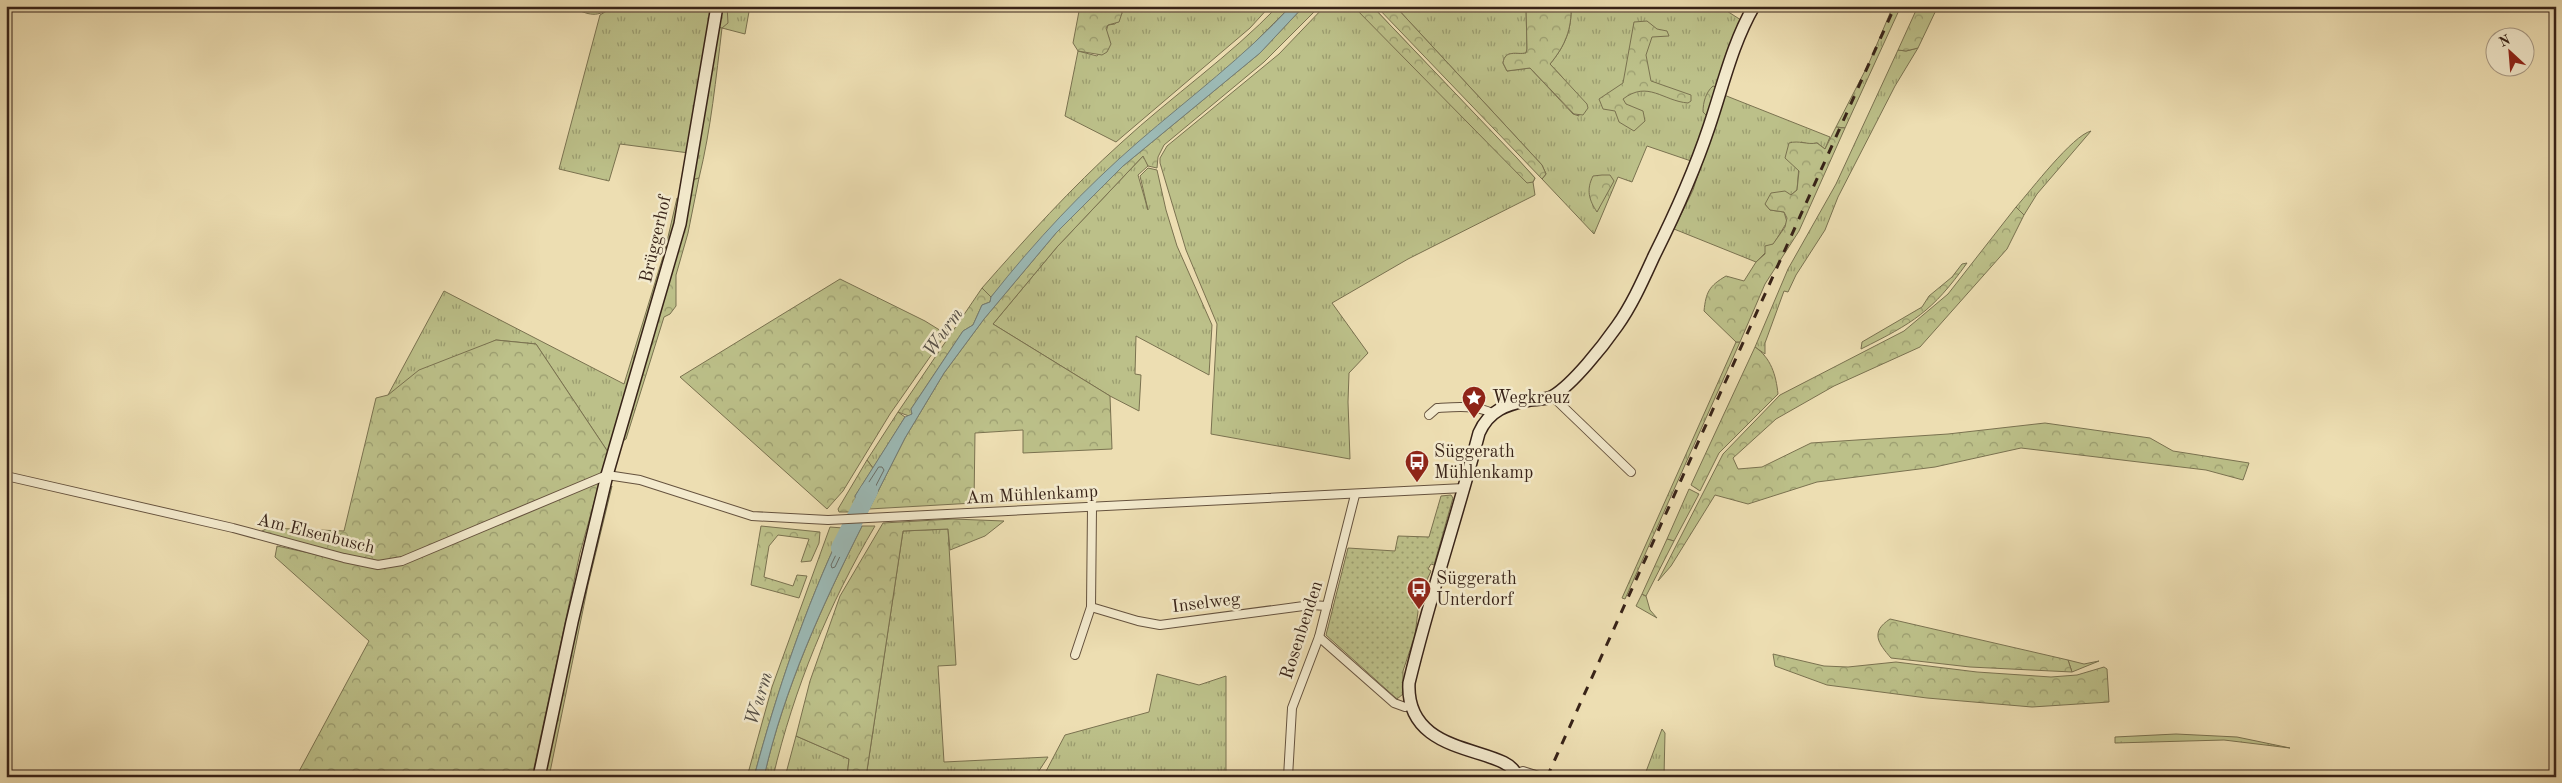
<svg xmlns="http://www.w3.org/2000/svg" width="2562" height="783" font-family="'Old Standard TT',serif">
<defs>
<pattern id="grass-tufts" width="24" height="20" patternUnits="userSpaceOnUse" patternTransform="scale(1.25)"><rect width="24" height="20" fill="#bcc089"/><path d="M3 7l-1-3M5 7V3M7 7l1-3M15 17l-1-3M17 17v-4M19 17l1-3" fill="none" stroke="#9a9c6f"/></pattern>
<pattern id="forest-crowns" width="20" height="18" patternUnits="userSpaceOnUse" patternTransform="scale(1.25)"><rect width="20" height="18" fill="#bcc089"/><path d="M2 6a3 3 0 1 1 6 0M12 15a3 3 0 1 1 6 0" fill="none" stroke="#9a9c6f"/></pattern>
<pattern id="park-dots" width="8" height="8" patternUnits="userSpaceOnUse" patternTransform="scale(1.25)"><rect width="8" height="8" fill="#bcc089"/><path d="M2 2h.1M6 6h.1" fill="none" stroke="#9a9c6f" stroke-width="1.8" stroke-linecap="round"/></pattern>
</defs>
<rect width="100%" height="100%" fill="#eddeb2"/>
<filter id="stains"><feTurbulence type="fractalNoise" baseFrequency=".004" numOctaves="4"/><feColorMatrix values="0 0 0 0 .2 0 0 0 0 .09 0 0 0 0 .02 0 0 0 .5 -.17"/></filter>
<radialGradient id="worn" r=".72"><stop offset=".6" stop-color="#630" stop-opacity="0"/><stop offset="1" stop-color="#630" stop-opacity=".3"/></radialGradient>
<!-- grass -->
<g fill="url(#grass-tufts)" stroke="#7a7250">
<path d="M615 6H714L689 153 620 144 609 181 559 169 600 15Z"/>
<path d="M727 6H750L745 34 722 28C716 78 711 129 699 178L692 180 718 27Z"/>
<path d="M1119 6H1270L1250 28 1116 142 1065 116 1078 51 1097 56 1109 38 1106 32 1108 25 1115 24 1122 13Z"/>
<path d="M1278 6H1291L1237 60 1102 175 991 297 982 288C1026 238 1071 188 1121 143 1172 96 1229 57 1278 6Z"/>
<path d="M1325 6H1372L1535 178 1533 182 1535 195 1408 259 1332 303 1368 353 1349 373 1348 402 1350 459 1211 434 1217 324 1186 250 1160 163V158L1167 146 1279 54Z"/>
<path d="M1395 6H1526L1527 49 1526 53C1517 55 1505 49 1503 63L1507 71 1530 68 1573 114 1579 116 1563 78 1550 64C1565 46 1572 29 1571 6H1719L1741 20 1694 162 1647 146 1632 182 1618 177 1594 234 1542 179 1546 174 1542 165Z"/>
<path d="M1893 6H1901L1845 128 1836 127 1869 63Z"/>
<path d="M1918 48 1895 86 1838 197 1825 230 1796 275 1788 292 1784 291 1765 343V354L1755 347 1788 269 1836 184 1898 50 1906 51Z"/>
<path d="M1724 95 1830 137 1825 149 1817 143 1809 144 1801 142 1797 190 1791 195 1765 204 1770 210 1784 212 1787 222 1773 245 1756 262 1674 229 1693 190Z"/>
<path d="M2091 131 2037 194 2024 215 2016 207C2032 189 2072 136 2091 131Z"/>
<path d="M1144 155 1148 166 1138 175 1148 210 1140 176 1148 168 1157 170 1166 210 1177 246 1212 325 1209 375 1136 336 1135 374 1141 375 1139 411 1110 396 993 324 1057 247Z"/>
<path d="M677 198 681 199 673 238 608 452 536 344 496 340 388 395 444 291 624 384 665 250Z"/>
<path d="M1736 342H1740L1625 599 1622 598Z"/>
<path d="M898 412 905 417 873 468 867 460Z"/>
<path d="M612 486 588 585 549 777H543L555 715 608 490Z"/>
<path d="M1689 489 1699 494 1674 541 1667 539Z"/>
<path d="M862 526H875C829 604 794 688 773 777H764C784 689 822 606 862 526Z"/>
<path d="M830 527 843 528C805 608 777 691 754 777H747L772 687Z"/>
<path d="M948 529 956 665 938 666 944 762 1048 757 1035 777H866L903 531Z"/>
<path d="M1642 594 1646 596 1650 610 1657 618 1636 606Z"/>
<path d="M2068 660 2084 664 2099 661 2072 672Z"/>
<path d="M1157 674 1199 685 1226 676V777H1043L1065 735 1149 712Z"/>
<path d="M1662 729 1665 733 1664 777H1644Z"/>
<path d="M2176 734 2237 737 2290 748 2224 740 2115 743V737Z"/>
<path d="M796 736 849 759 847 777H785Z"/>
</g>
<!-- forest -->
<g fill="url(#forest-crowns)" stroke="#7a7250">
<path d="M570 6H615C596 18 590 16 570 6Z"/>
<path d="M722 6H727L728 23 722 28 718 27Z"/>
<path d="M1080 6H1119L1122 13 1119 22 1108 25 1106 28 1111 44 1107 52 1102 55 1078 51 1073 43Z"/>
<path d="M1304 6H1320L1264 62 1164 145 1158 157 1157 168 1148 166 1143 156 1057 247 993 324 1110 396 1112 449 1023 453V430L975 433 974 503 869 509 905 438 944 373 984 319 1056 233 1123 166 1260 53Z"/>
<path d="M1353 6H1372L1517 158 1535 178 1533 182 1527 183Z"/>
<path d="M1376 6H1395L1542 165 1546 174 1542 179Z"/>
<path d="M1526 6H1571C1572 29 1565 46 1550 64L1587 104 1588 108 1583 115 1574 114 1530 68 1507 71 1503 63C1505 49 1517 55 1526 53L1527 49Z"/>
<path d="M1918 6H1938L1918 48 1906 51 1898 50Z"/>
<path d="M1647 21 1657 29 1667 31 1669 36 1652 37 1646 55 1651 81 1691 95V101L1688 103C1663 101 1648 80 1623 99L1626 104 1643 111 1645 121 1634 131 1619 122 1615 111 1603 109 1599 99 1623 83 1634 22Z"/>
<path d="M1713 86 1716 87 1707 116 1703 112C1703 102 1706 92 1713 86Z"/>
<path d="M1836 127 1845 128 1799 231 1765 284 1740 342H1736L1704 311C1706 292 1709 286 1726 276L1744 281 1756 262 1765 254V246L1773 244 1785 227 1787 218 1784 212 1770 210 1765 204 1771 193 1785 191 1791 195 1797 190 1799 171 1785 158 1789 143C1799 140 1807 145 1817 143L1825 149Z"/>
<path d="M1602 175H1610L1614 181 1597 212C1589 200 1586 190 1593 176Z"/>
<path d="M699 178 688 233 676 275V306L670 314 664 317 626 439 621 442 672 273 692 180Z"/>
<path d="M2016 207 2024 215 2007 249 1920 347 1834 386 1776 419 1733 458 1738 469 1762 467 1811 443 1948 434 2045 423 2150 438 2173 451 2249 463 2243 480 2206 470 2021 448 1935 467 1817 482 1748 504 1715 495 1671 566 1658 581 1723 454 1780 395 1904 331 1948 294Z"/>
<path d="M1967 263C1932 312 1913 323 1861 349L1862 342 1922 307 1929 296 1952 277 1962 264Z"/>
<path d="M840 279 925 321 946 334 890 414 843 491 827 509 680 377Z"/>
<path d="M982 288 991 297 990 302 982 305 973 325 963 331 911 409 912 414 909 416 898 412Z"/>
<path d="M496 340 536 344 608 452 580 553 532 777H296L369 641 275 557 277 546 337 559 339 553 260 532 268 528 344 531 376 398 388 395 419 370Z"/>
<path d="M1755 347C1771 358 1776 375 1778 394L1719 453 1700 491 1691 485Z"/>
<path d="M867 460 873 468 855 496 857 507 853 512H839L838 509Z"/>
<path d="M953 519 1004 521 985 536 950 550 948 529 903 531 866 777H847L849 759 796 736 810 681 840 596 883 523Z"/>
<path d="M761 526 820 532 819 543 811 561 801 562 809 539 778 535 769 546 764 577 793 586 797 575 807 576 799 598 751 585Z"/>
<path d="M1667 539 1674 541 1646 596 1642 594Z"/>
<path d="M1890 619 2068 660 2072 672 1970 667 1891 658C1878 643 1870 632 1890 619Z"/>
<path d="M1773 654 1824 666 1848 667 1896 662 1977 672 2051 677 2077 675 2104 667 2107 669 2109 702 2032 707 1927 698 1827 685 1775 666Z"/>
</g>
<!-- park -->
<path fill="url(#park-dots)" stroke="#7a7250" d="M1451 495 1453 498 1434 565 1431 564 1428 569 1431 571 1420 596 1415 635 1403 671V694L1397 699 1326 635 1348 548 1395 551 1398 536 1429 537 1441 496Z"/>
<!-- water -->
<g fill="#9cbab6" stroke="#747e77">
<path d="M1291 6H1304L1260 53 1123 166 1056 233 984 319 944 373 905 438 869 509 853 512 857 502 855 496 905 417 912 414 911 409 963 331 973 325 982 305 990 302 991 297C1035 241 1084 189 1138 142 1190 97 1244 57 1291 6Z"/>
<path d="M862 526C822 606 784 688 764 777H754C777 691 805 608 843 528Z"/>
</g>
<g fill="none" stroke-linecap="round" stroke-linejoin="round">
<!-- shore -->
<g stroke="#6a6e67" stroke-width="1">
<path d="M879 467H882L884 470 867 503 864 504 861 495Z"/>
<path d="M851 533 835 567 832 568 831 565 846 534Z"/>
</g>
<!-- river -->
<path stroke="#9cbab6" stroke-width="18" d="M840 548 869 491"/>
<defs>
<g id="minor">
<path d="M1552 396 1631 472"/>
<path d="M1429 415 1437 408C1455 407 1476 405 1492 413"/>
<path d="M6 476 233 528 344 558 378 565 402 561 607 475 640 480 752 516 828 520 1464 488"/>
<path d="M1091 607 1138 621 1160 625 1311 605 1327 606"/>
<path d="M1319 637 1394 703 1405 707 1411 705"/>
<path d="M1075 655 1091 607 1092 508"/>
<path d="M1517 773 1523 771 1539 776"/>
<path d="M1288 777 1292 708 1319 637 1355 495"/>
</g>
<g id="secondary">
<path d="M539 777 572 622 607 475 680 224 717 6"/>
<path d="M1517 777C1510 744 1405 761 1409 683 1429 599 1457 517 1479 433 1489 410 1507 404 1530 400 1538 399 1546 400 1553 396 1573 384 1603 346 1617 326 1632 305 1643 280 1654 256 1675 214 1694 172 1709 127 1723 86 1732 44 1754 6"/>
</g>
</defs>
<!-- minor casing -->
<use href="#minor" stroke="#65523e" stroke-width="10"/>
<!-- secondary casing -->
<use href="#secondary" stroke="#382318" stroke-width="14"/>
<!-- minor -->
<use href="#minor" stroke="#f3eacd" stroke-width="8"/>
<!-- secondary -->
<use href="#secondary" stroke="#f3eacd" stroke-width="11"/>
<!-- rail -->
<path stroke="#382318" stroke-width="3" stroke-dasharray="9 9" stroke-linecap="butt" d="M1547 777 1895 6"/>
</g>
<!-- icons -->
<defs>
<symbol id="sight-pin" viewBox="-11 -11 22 30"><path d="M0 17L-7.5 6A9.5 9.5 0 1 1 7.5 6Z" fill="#8f2418" stroke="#f3eacd"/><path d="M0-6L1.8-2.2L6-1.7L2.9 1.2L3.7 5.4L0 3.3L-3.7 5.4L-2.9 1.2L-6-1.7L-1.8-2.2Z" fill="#fff"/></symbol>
<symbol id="bus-pin" viewBox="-11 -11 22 30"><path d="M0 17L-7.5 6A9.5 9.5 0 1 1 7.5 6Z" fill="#8f2418" stroke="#f3eacd"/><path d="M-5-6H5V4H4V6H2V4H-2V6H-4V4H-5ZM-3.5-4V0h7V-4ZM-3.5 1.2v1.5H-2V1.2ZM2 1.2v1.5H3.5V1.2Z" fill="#fff"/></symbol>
</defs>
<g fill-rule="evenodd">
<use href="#sight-pin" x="1460" y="384" width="28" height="38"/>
<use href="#bus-pin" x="1403" y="448" width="28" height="38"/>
<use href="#bus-pin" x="1405" y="575" width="28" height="38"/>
</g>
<g text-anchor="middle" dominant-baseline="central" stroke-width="5" stroke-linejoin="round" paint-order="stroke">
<!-- street labels -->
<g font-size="18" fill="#382318" stroke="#f3eacd">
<text transform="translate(656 239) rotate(-77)">Brüggerhof</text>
<text transform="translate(1032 495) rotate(-3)">Am Mühlenkamp</text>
<text transform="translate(316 534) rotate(14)">Am Elsenbusch</text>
<text transform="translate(1206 603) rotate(-7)">Inselweg</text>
<text transform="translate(1302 630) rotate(-72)">Rosenbenden</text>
</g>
<!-- poi labels -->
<g font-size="18" fill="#382318" stroke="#f3eacd" text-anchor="start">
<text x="1492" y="398">Wegkreuz</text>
<text x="1434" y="452">Süggerath<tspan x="1434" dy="21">Mühlenkamp</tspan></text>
<text x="1436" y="579">Süggerath<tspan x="1436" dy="21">Unterdorf</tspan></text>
</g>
<!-- water labels -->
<g font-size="19" font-style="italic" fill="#565047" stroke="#f3eacd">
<text transform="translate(944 333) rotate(-55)">Wurm</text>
<text transform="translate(760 699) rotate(-73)">Wurm</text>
</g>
</g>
<!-- margin -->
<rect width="2562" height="783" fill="none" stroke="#eddeb2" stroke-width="25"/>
<rect x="8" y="8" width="2547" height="768" fill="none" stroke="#382318" stroke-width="2.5"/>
<rect x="12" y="12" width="2537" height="758" fill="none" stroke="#382318"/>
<!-- north arrow -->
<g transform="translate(2510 52) rotate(334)"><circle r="24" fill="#f3eacd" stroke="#a89a85"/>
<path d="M0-4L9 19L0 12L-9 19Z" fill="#8f2418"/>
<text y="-8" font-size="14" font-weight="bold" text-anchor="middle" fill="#382318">N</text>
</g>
<rect width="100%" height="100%" filter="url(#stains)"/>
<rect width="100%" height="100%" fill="url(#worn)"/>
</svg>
